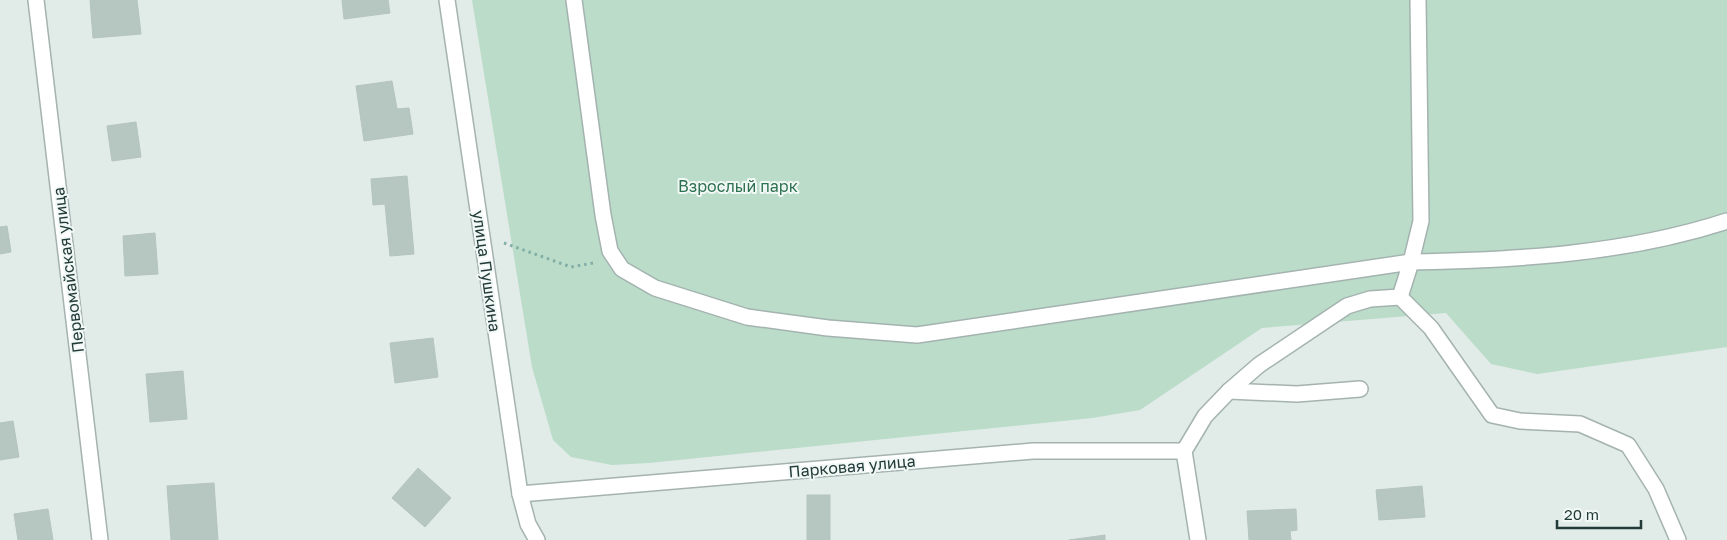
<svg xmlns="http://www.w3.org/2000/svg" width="1727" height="540" font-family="'Golos Text',sans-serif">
<rect width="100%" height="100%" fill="#e1ebe8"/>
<!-- green -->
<path fill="#badcc8" d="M472 0H1727V347L1537 374 1491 364 1446 313 1262 328 1140 410 1092 418 649 463 612 465 571 457 553 440 532 367Z"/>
<!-- building -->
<g fill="#b6c6c1" stroke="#b4c4c0">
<path d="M90 0H137L141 34 93 38Z"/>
<path d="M342 0H388L390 13 344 19Z"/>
<path d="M392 81 397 109 409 108 413 134 364 141 356 86Z"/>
<path d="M136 122 141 157 112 161 107 126Z"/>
<path d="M407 176 414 254 390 256 385 204 373 205 371 179Z"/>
<path d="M7 226 11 252 0 254V227Z"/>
<path d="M155 233 158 274 125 276 123 236Z"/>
<path d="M433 338 438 377 395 383 390 343Z"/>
<path d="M183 371 187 419 150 422 146 374Z"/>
<path d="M13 421 19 457 0 460V423Z"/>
<path d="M418 468 451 498 425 527 392 498Z"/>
<path d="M214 483 218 540H171L167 486Z"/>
<path d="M1422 486 1425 517 1379 520 1376 490Z"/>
<rect x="807" y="495" width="23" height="45"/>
<path d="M48 509 53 540H18L14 514Z"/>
<path d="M1296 509 1297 530 1290 531 1291 540H1249L1247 511Z"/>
<path d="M1105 535V540H1069Z"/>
</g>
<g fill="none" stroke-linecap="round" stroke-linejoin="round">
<defs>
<g id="service">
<path d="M574 0 603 215 610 251 622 269 655 288 747 317 828 328 917 335 1411 262C1517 260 1626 254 1727 221"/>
<path d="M1400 297 1431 328 1492 415 1520 421 1580 424 1628 445 1656 489 1678 540"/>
<path d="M1229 391 1297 394 1360 389"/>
</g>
<g id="minor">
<path d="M36 0 100 540"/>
<path d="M447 0 520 494 528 524 537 540"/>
<path d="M520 494 1033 451H1184"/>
<path d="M1198 540 1184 451 1205 416 1229 391 1259 365 1347 306 1370 299 1400 297 1411 262 1421 221 1418 0"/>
</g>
</defs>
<!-- service casing -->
<use href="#service" stroke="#a4b3b0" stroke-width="18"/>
<!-- minor casing -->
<use href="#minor" stroke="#a4b3b0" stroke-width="18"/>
<!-- path -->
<path stroke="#82aea6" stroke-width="3" stroke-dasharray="2.5 4" stroke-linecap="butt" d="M504 243 571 267 593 263"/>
<!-- service -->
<use href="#service" stroke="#fff" stroke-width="15"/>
<!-- minor -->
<use href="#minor" stroke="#fff" stroke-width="15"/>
</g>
<g text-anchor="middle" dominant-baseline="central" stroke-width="4" stroke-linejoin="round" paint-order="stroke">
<!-- park labels -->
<g font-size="16" fill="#2d7151" stroke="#f1f8f5">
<text x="738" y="186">Взрослый парк</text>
</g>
<!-- street labels -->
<g font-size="16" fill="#223b38" stroke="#f1f8f5">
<text transform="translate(68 270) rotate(-97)">Первомайская улица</text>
<text transform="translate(487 271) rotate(82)">улица Пушкина</text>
<text transform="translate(852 466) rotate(-5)">Парковая улица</text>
</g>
</g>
<!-- scale -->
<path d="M1557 520v8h84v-8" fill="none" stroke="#223b38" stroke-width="2.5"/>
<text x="1564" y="520" font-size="15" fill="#223b38" stroke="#f1f8f5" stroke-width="4" paint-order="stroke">20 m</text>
</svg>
